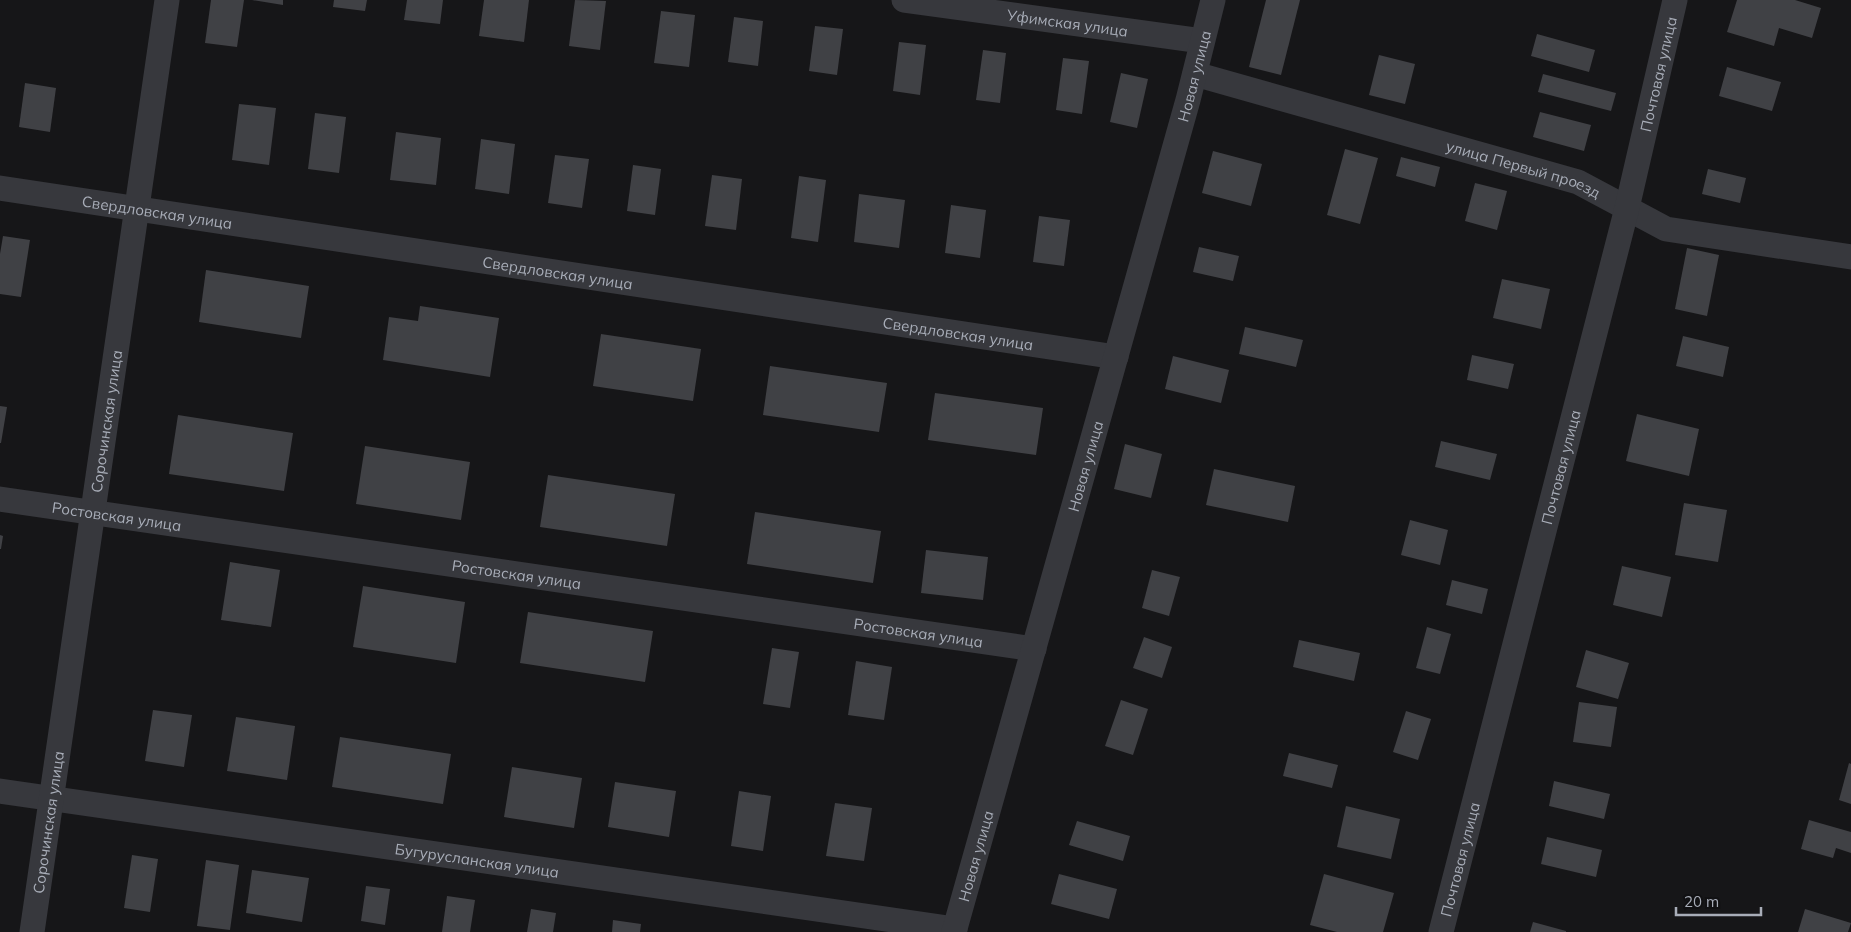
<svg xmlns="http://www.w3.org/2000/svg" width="1851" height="932" font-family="Mulish,sans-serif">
<rect width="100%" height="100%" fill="#161618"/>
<!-- building -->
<g fill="#404145">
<path d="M211 0H244L237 47 205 43Z"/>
<path d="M252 0H283V5Z"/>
<path d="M334 0H367L365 11 333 7Z"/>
<path d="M407 0H443L440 24 404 20Z"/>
<path d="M484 0H529L524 42 479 36Z"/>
<path d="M575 0 606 1 600 50 569 46Z"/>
<path d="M1266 0H1300L1281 75 1249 67Z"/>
<path d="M1737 0H1795L1821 8 1812 38 1779 28 1774 46 1727 32Z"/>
<path d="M661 11 695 15 689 67 654 63Z"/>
<path d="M734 17 763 21 758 66 728 62Z"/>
<path d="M815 26 843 29 837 75 809 71Z"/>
<path d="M1537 34 1595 50 1589 72 1531 56Z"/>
<path d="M899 42 926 45 920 95 893 91Z"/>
<path d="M983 50 1006 53 1000 103 976 100Z"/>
<path d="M1379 55 1415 64 1405 104 1369 95Z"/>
<path d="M1063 58 1089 61 1082 114 1056 110Z"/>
<path d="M1727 67 1781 82 1772 111 1719 96Z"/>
<path d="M1121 73 1148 79 1137 128 1110 122Z"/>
<path d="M1543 74 1616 93 1611 111 1538 92Z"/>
<path d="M25 83 56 88 50 132 19 127Z"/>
<path d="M239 104 276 108 269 165 232 160Z"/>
<path d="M1540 112 1591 125 1584 151 1533 137Z"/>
<path d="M315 113 346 117 339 173 308 169Z"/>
<path d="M396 132 441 138 436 185 390 180Z"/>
<path d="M481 139 515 144 509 194 475 189Z"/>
<path d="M1345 149 1378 158 1360 224 1327 215Z"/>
<path d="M1213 151 1262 164 1251 206 1202 193Z"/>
<path d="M555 155 589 159 582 208 548 203Z"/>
<path d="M1401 157 1440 167 1435 187 1396 176Z"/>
<path d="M633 165 661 169 655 215 627 211Z"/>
<path d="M1708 169 1746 178 1740 203 1702 194Z"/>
<path d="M712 175 742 179 736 230 705 226Z"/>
<path d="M799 176 826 180 818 242 791 238Z"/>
<path d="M1475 183 1507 191 1497 230 1465 221Z"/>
<path d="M859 194 905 200 899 248 854 242Z"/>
<path d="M951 205 986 210 980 258 945 253Z"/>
<path d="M1039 216 1070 220 1064 266 1033 262Z"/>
<path d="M3 236 30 240 21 297 0 294V254Z"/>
<path d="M1199 247 1239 256 1233 281 1193 272Z"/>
<path d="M1687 248 1719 255 1707 316 1675 309Z"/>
<path d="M206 270 309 286 301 338 199 322Z"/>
<path d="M1502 279 1550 289 1541 329 1493 318Z"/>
<path d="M420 306 499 318 490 377 383 360 389 317 418 321Z"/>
<path d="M1245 327 1303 340 1296 367 1239 354Z"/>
<path d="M601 334 701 349 693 401 593 386Z"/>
<path d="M1683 336 1729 347 1723 377 1676 366Z"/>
<path d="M1472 355 1514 364 1508 389 1467 380Z"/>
<path d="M1173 356 1229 370 1221 403 1165 389Z"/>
<path d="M770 366 887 383 879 432 763 415Z"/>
<path d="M935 393 1043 408 1036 455 928 440Z"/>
<path d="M0 406 7 407 1 443H0Z"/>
<path d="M1637 414 1699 429 1689 476 1626 461Z"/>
<path d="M178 415 293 433 284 491 169 474Z"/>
<path d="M1441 441 1497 454 1490 480 1435 467Z"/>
<path d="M1125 444 1162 454 1151 498 1114 489Z"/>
<path d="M365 446 470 462 461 520 356 504Z"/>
<path d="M1214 469 1295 486 1288 522 1206 505Z"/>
<path d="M548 475 675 494 667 546 540 527Z"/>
<path d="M1684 503 1727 510 1718 562 1675 555Z"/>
<path d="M755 512 881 531 873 583 747 564Z"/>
<path d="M1410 520 1448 530 1440 565 1401 555Z"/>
<path d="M0 535 3 536 1 549H0Z"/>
<path d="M926 550 988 557 983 600 921 593Z"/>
<path d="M230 562 280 570 271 627 221 620Z"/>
<path d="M1622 566 1671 577 1662 617 1613 605Z"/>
<path d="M1152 570 1180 577 1169 616 1142 608Z"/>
<path d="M1452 580 1488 589 1482 614 1446 605Z"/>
<path d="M363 586 465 602 456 663 353 647Z"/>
<path d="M528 612 653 631 645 682 520 663Z"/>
<path d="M1427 627 1451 634 1440 674 1416 668Z"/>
<path d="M1144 637 1172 647 1162 678 1133 668Z"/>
<path d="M1299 640 1360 653 1354 681 1293 667Z"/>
<path d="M772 648 799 652 790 708 763 704Z"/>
<path d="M1586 650 1629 663 1618 699 1576 687Z"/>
<path d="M856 661 892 667 884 720 848 715Z"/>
<path d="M1121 700 1148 709 1133 755 1105 746Z"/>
<path d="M1579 702 1617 707 1611 747 1573 742Z"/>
<path d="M153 710 192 715 184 767 145 761Z"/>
<path d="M1406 711 1431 719 1418 760 1393 752Z"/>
<path d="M236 717 295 726 287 780 227 771Z"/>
<path d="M340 737 451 754 443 804 332 787Z"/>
<path d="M1289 753 1338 765 1332 788 1283 776Z"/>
<path d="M1849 763 1851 764V804L1839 800Z"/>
<path d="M512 767 582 778 574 828 504 817Z"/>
<path d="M1554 781 1610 794 1604 819 1549 806Z"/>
<path d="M615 782 676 791 669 837 608 827Z"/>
<path d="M739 791 771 796 763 851 731 846Z"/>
<path d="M835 803 872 808 864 861 826 856Z"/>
<path d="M1346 806 1400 819 1391 859 1337 847Z"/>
<path d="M1809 820 1851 832V853L1836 848 1833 858 1801 849Z"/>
<path d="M1077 821 1130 836 1123 861 1069 845Z"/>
<path d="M1547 837 1602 850 1596 877 1541 864Z"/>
<path d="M132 855 158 859 150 912 124 908Z"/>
<path d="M206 860 239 865 230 930 197 926Z"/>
<path d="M252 870 309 878 302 922 246 913Z"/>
<path d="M1059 874 1117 889 1109 919 1051 904Z"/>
<path d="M1324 874 1394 893 1383 932H1337L1310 925Z"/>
<path d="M366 886 390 889 385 925 361 921Z"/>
<path d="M447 896 475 900 470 932H442Z"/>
<path d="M531 909 556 913 553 932H527Z"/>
<path d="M1805 909 1851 923 1848 932H1798Z"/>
<path d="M613 920 641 924 640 932H612Z"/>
<path d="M1533 922 1566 931V932H1530Z"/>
</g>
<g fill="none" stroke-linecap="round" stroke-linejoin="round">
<!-- minor -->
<g stroke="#37383d" stroke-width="25">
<path id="s1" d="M904 0 1202 41"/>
<path id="s2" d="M1195 74 1578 182 1666 229 1851 257"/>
<path id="s3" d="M0 188 1116 357"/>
<path id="s4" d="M0 499 1034 649"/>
<path id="s5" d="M0 791 955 929"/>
<path id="s6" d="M32 932 167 0"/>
<path id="s7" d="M954 932 1188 100 1213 0"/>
<path id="s8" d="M1441 932 1627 208 1675 0"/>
</g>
</g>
<g text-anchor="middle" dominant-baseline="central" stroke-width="5" stroke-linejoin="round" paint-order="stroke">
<!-- street labels -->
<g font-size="15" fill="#a8adb8" stroke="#111113">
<text stroke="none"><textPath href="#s1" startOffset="165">Уфимская улица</textPath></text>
<text stroke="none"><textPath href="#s8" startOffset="885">Почтовая улица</textPath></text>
<text stroke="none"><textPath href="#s7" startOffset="889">Новая улица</textPath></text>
<text stroke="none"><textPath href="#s2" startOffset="342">улица Первый проезд</textPath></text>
<text stroke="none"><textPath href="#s3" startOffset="159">Свердловская улица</textPath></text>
<text stroke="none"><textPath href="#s3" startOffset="564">Свердловская улица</textPath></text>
<text stroke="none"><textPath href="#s3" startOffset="969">Свердловская улица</textPath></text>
<text stroke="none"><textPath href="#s6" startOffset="516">Сорочинская улица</textPath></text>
<text stroke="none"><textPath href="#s7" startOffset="484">Новая улица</textPath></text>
<text stroke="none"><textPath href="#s8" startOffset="480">Почтовая улица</textPath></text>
<text stroke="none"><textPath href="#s4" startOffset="118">Ростовская улица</textPath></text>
<text stroke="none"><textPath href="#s4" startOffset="522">Ростовская улица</textPath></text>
<text stroke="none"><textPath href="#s4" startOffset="928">Ростовская улица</textPath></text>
<text stroke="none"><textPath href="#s6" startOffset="111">Сорочинская улица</textPath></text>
<text stroke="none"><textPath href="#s7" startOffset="79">Новая улица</textPath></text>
<text stroke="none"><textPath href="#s8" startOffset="75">Почтовая улица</textPath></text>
<text stroke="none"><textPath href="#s5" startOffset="482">Бугурусланская улица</textPath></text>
</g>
</g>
<!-- scale -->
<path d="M1676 907v8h85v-8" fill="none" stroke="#a8adb8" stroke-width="2.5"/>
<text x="1684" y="907" font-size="15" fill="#a8adb8" stroke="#111113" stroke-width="4" paint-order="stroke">20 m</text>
</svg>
